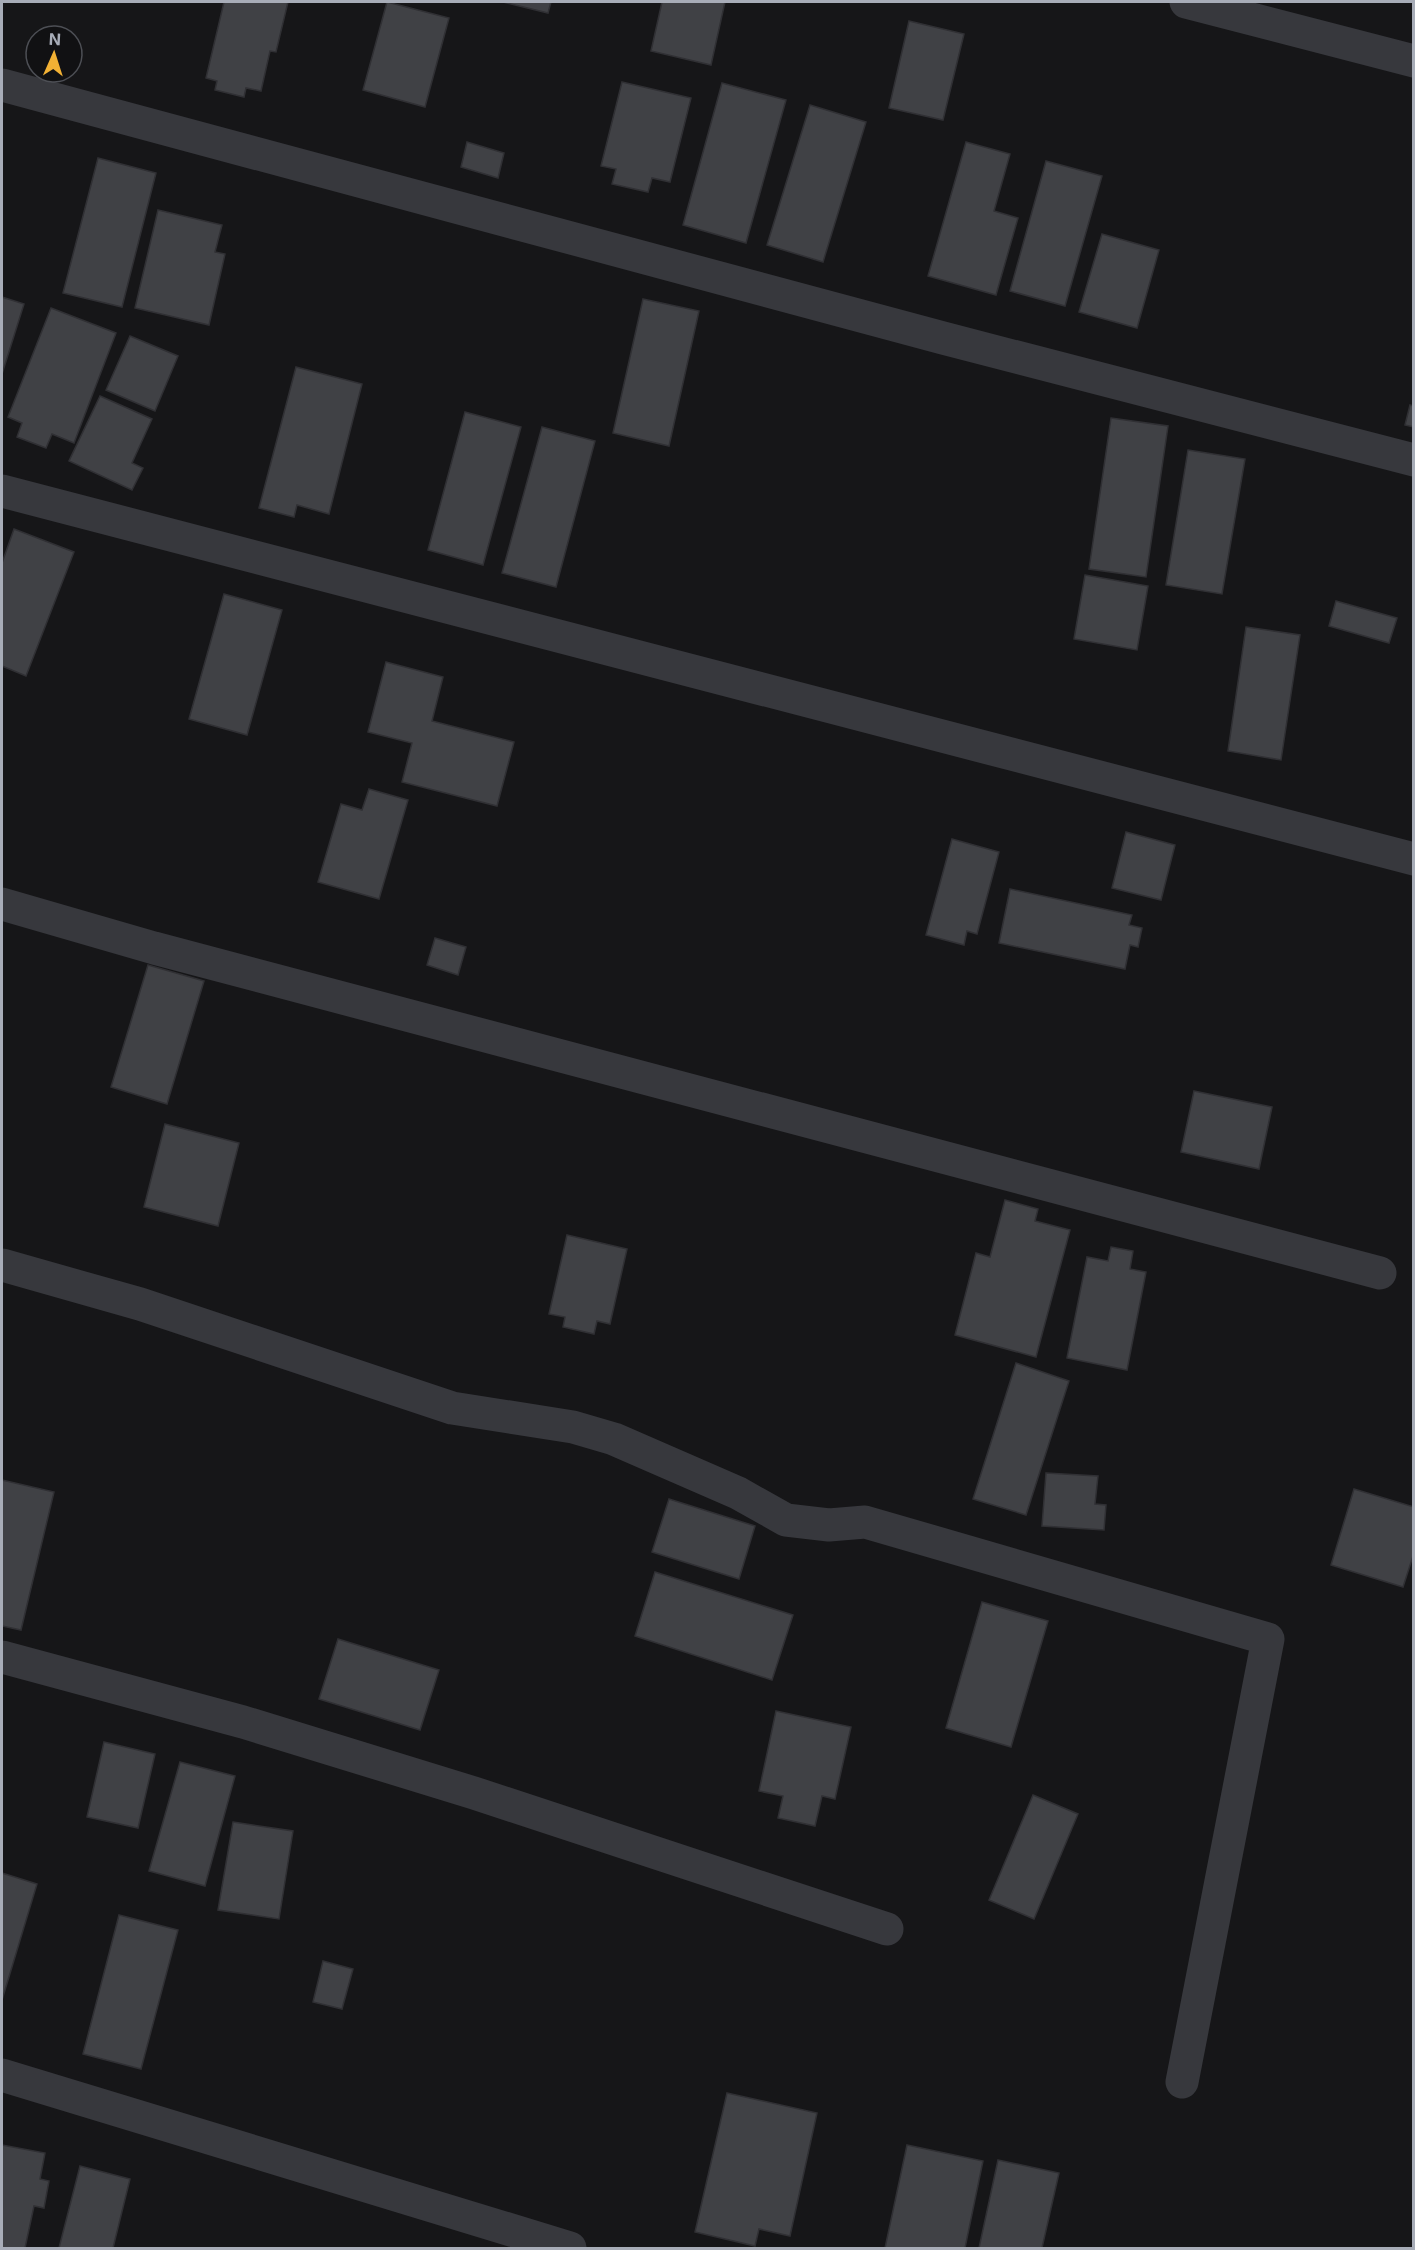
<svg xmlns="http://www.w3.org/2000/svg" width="1415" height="2250" font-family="Inter,sans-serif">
<rect width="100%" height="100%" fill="#161618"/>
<!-- building -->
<g fill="#404145" stroke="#303034" stroke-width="1.5">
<path d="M224 2H288L276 52 270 51 261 91 246 88 244 97 215 90 217 81 206 78Z"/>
<path d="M387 2 449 18 425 107 363 90Z"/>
<path d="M503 2H551L548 13Z"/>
<path d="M662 2H725L711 65 651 51Z"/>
<path d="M909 21 964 34 943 120 889 108Z"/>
<path d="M622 82 691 98 670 182 652 178 648 192 612 184 616 169 601 166Z"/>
<path d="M722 83 786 100 746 243 683 225Z"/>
<path d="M810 105 866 122 823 262 767 245Z"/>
<path d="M467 142 504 153 498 178 461 167Z"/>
<path d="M966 142 1010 154 994 211 1018 218 996 295 928 276Z"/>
<path d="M98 158 156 173 122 307 63 293Z"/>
<path d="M1046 161 1102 176 1065 306 1010 291Z"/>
<path d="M158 210 222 225 215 252 225 254 209 325 135 308Z"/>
<path d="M1102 234 1159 250 1137 328 1079 312Z"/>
<path d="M2 297 24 304 2 374Z"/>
<path d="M643 299 699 311 669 446 613 433Z"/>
<path d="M51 308 116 333 74 443 52 434 46 448 17 437 22 423 8 417Z"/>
<path d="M130 336 178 356 155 411 106 390Z"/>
<path d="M296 367 362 384 329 514 297 505 294 517 259 508Z"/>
<path d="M100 396 152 419 132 463 143 468 132 490 69 461Z"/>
<path d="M1410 405 1414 406V427L1405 425Z"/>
<path d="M465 412 521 427 483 565 428 550Z"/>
<path d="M1111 418 1168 426 1146 577 1089 569Z"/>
<path d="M542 427 595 441 556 587 502 573Z"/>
<path d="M1188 450 1245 459 1222 594 1166 585Z"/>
<path d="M14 529 74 552 26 676 2 666V563Z"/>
<path d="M1085 575 1148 586 1137 650 1074 639Z"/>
<path d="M224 594 282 610 247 735 189 719Z"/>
<path d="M1336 601 1397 618 1389 643 1329 626Z"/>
<path d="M1246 627 1300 635 1281 760 1228 751Z"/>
<path d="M386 662 443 677 432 721 514 742 497 806 402 782 412 743 368 732Z"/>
<path d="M369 789 408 800 379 899 318 882 341 804 362 810Z"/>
<path d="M1126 832 1175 845 1161 900 1112 888Z"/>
<path d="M952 839 999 852 977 934 967 931 964 945 926 935Z"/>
<path d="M1010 889 1132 915 1129 925 1142 928 1138 947 1130 945 1125 969 999 943Z"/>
<path d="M435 938 466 947 458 975 427 965Z"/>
<path d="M148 965 204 981 167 1104 111 1087Z"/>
<path d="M1194 1091 1272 1107 1259 1169 1181 1152Z"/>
<path d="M165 1124 239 1143 218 1226 144 1207Z"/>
<path d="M1005 1200 1038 1209 1035 1221 1070 1230 1036 1357 955 1335 976 1253 990 1257Z"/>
<path d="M567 1235 627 1249 610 1324 597 1321 594 1334 563 1327 565 1317 549 1314Z"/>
<path d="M1111 1247 1133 1251 1130 1269 1146 1272 1127 1370 1067 1358 1087 1257 1108 1261Z"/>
<path d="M1016 1363 1069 1381 1026 1515 973 1499Z"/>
<path d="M1046 1473 1098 1476 1095 1504 1106 1505 1104 1530 1042 1526Z"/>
<path d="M2 1480 54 1492 21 1630 2 1626Z"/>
<path d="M1354 1489 1414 1507V1553L1403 1587 1331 1565Z"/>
<path d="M669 1499 755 1526 739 1579 652 1552Z"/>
<path d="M655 1572 793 1615 772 1680 635 1636Z"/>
<path d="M982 1602 1048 1621 1011 1747 946 1728Z"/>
<path d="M338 1639 439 1670 420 1730 319 1699Z"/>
<path d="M776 1711 851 1727 835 1799 822 1796 815 1826 778 1818 783 1796 759 1791Z"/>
<path d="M104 1742 155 1754 138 1828 87 1817Z"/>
<path d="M180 1762 235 1776 205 1886 149 1871Z"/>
<path d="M1033 1795 1078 1814 1034 1919 989 1900Z"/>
<path d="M233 1822 293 1831 279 1919 218 1910Z"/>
<path d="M2 1873 37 1884 2 2000Z"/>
<path d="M119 1915 178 1930 141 2069 83 2054Z"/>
<path d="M323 1961 353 1969 342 2009 313 2002Z"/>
<path d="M727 2093 817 2113 790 2236 759 2229 755 2246 695 2232Z"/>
<path d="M2 2145 45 2153 40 2179 49 2181 44 2208 34 2206 25 2248H2Z"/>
<path d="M907 2145 983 2161 965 2248H885Z"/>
<path d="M998 2160 1059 2173 1042 2248H979Z"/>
<path d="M80 2166 130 2179 113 2248H59Z"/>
</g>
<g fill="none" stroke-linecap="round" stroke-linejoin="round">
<!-- minor -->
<g stroke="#37383d" stroke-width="33">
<path d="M1186 2 1414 61"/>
<path d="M2 85 943 338 1414 460"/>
<path d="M2 491 1414 859"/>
<path d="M2 904 154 948 1380 1273"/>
<path d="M2 1265 140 1304 452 1408 573 1427 614 1439 738 1493 786 1520 829 1525 865 1522 1268 1639 1182 2082"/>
<path d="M2 1657 243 1722 474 1793 887 1929"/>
<path d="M2 2075 570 2248"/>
</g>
</g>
<!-- border -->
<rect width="1415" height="2250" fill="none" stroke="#a8adb8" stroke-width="6"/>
<!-- north arrow -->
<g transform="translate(54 54) rotate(3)"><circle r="28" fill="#111113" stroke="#4d4f55" stroke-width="1.5"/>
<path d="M0-4.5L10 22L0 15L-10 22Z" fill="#f2b134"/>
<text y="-9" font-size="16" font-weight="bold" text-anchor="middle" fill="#a8adb8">N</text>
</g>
</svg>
